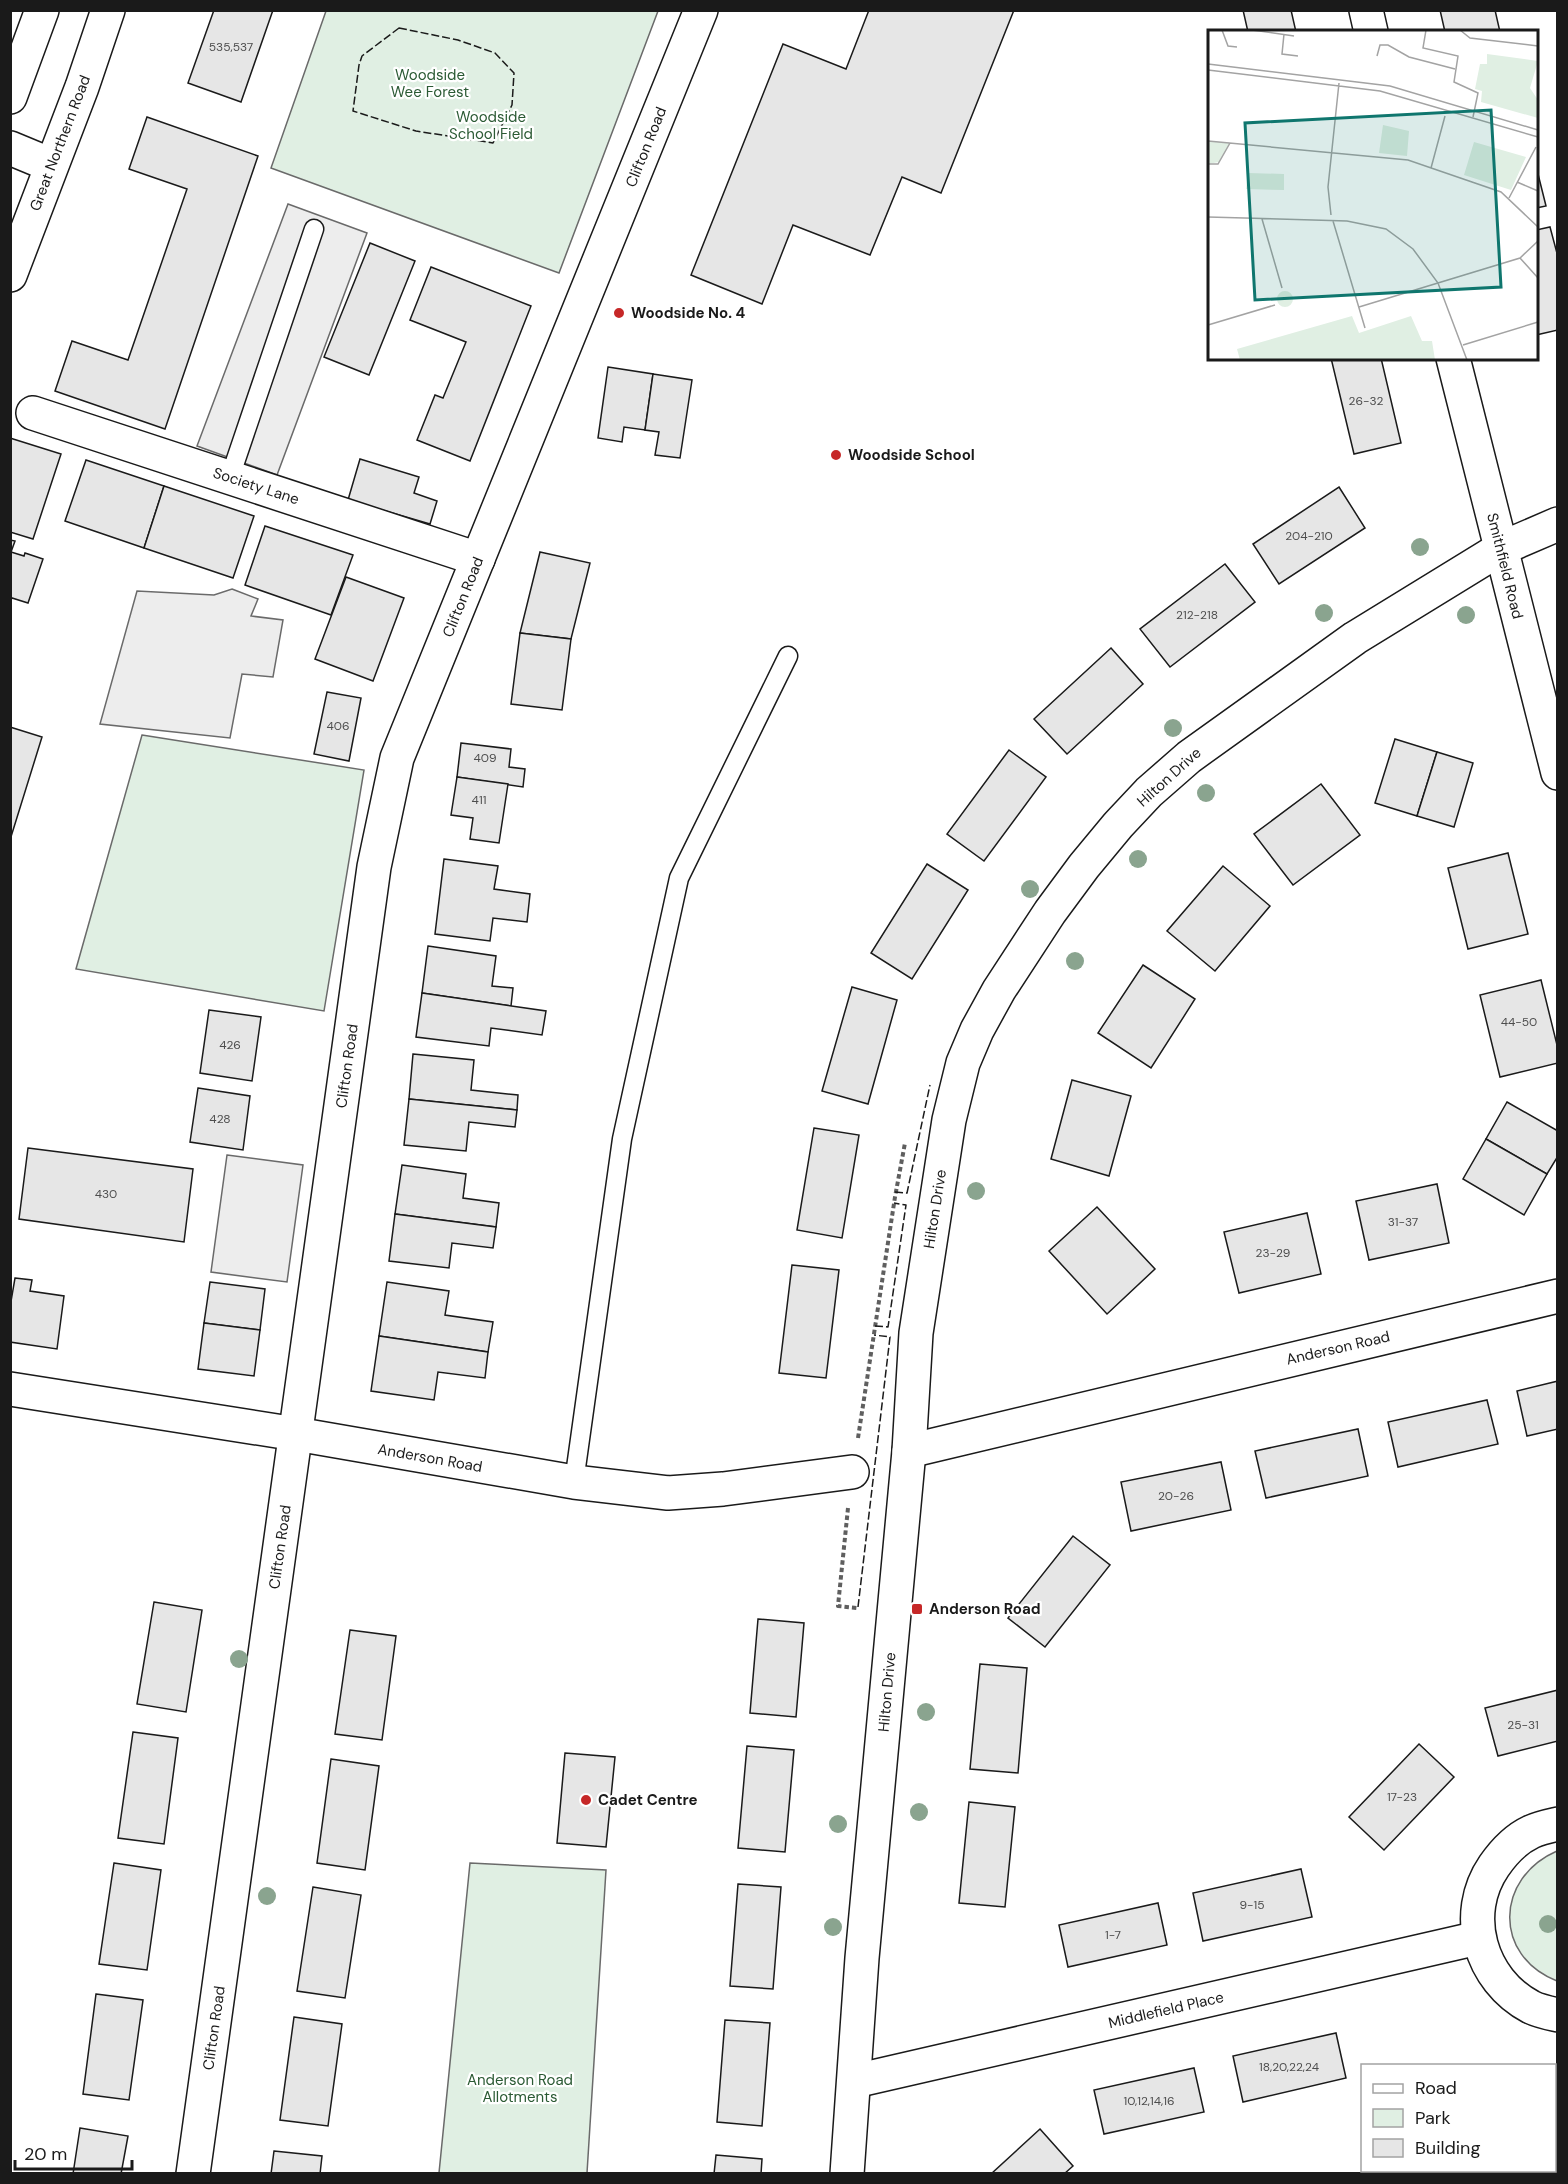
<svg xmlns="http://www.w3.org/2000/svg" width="1568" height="2184" font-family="'DM Sans',sans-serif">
<rect width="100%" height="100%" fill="#fff"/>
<!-- green -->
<g fill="#e0efe3" stroke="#6a6a6a" stroke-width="1.5">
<path d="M326 11H658L559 273 271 168Z"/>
<path d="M142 735 364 770 324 1011 76 969Z"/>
<path d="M1557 1851V1981C1493 1956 1495 1878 1557 1851Z"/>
<path d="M470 1863 606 1870 587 2173H439Z"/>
</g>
<!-- parking -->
<g fill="#ededed" stroke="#6a6a6a" stroke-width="1.5">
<path d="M288 204 367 233 277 475 197 446Z"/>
<path d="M232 589 258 599 251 616 283 620 273 677 242 674 230 738 100 724 137 591 214 595Z"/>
<path d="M227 1155 303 1165 287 1282 211 1272Z"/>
</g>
<!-- building -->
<g fill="#e6e6e6" stroke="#1a1a1a" stroke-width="1.5">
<path d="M214 10H273L241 102 188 83Z"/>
<path d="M869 10H1014L941 193 902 177 870 255 793 225 762 304 691 275 783 44 846 69Z"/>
<path d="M1243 10H1291L1296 32H1248Z"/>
<path d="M1440 10H1495L1500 32H1445Z"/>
<path d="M147 117 258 156 165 429 55 391 72 341 128 360 187 189 129 169Z"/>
<path d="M1536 166 1546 206 1536 208Z"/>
<path d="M1550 227 1558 257V330L1536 335V230Z"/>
<path d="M370 243 415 261 369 375 324 357Z"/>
<path d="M431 267 531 306 470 461 417 440 435 395 443 398 466 342 410 320Z"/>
<path d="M1331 358H1381L1401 443 1354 454Z"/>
<path d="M608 367 653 374 645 430 624 427 622 442 598 438Z"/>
<path d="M653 374 692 380 680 458 655 455 659 432 645 430Z"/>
<path d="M10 438 61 454 33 539 10 532Z"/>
<path d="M360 459 419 477 414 493 437 501 430 524 348 500Z"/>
<path d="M86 460 164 486 144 548 65 521Z"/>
<path d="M164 486 254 516 233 578 144 548Z"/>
<path d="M1339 487 1365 528 1279 584 1253 544Z"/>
<path d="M265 526 353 555 331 615 245 585Z"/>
<path d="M10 540 15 541 11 552 24 556 25 553 43 559 28 603 12 598 10 602Z"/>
<path d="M540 552 590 563 571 639 520 633Z"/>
<path d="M1225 564 1255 602 1170 667 1140 629Z"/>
<path d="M346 577 404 598 373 681 315 659Z"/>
<path d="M520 633 571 639 562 710 511 704Z"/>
<path d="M1111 648 1143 684 1067 754 1034 719Z"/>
<path d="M327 692 361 698 349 761 314 754Z"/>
<path d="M10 727 42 737 10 840Z"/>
<path d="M1395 739 1437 752 1417 816 1375 803Z"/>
<path d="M461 743 511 749 509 767 525 769 523 787 457 777Z"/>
<path d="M1009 750 1046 777 984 861 947 834Z"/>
<path d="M1437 752 1473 763 1454 827 1417 816Z"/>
<path d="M457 777 508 784 499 843 470 839 473 818 451 815Z"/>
<path d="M1321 784 1360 835 1293 885 1254 834Z"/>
<path d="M1508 853 1528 934 1468 949 1448 868Z"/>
<path d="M444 859 498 866 494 889 530 894 527 922 493 918 490 941 435 934Z"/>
<path d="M927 864 968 890 912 979 871 953Z"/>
<path d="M1223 866 1270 906 1215 971 1167 931Z"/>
<path d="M428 946 496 956 492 986 513 988 511 1006 422 993Z"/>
<path d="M1143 965 1195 999 1151 1068 1098 1033Z"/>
<path d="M1541 980 1558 1049V1063L1500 1077 1480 995Z"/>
<path d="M852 987 897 1000 868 1104 822 1091Z"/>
<path d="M422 993 546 1011 542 1035 491 1028 489 1046 416 1037Z"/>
<path d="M209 1010 261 1017 252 1081 200 1073Z"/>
<path d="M413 1054 474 1060 471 1090 518 1095 517 1110 409 1099Z"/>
<path d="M1072 1080 1131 1096 1109 1176 1051 1159Z"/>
<path d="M198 1088 250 1096 243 1150 190 1142Z"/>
<path d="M409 1099 517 1110 515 1127 469 1122 466 1151 404 1145Z"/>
<path d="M1507 1102 1558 1131V1156L1547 1174 1486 1139Z"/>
<path d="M814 1128 859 1135 842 1238 797 1230Z"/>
<path d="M1486 1139 1547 1174 1524 1215 1463 1179Z"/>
<path d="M28 1148 193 1169 184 1242 19 1219Z"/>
<path d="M402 1165 466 1174 463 1198 499 1203 496 1227 395 1214Z"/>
<path d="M1437 1184 1449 1243 1369 1260 1356 1201Z"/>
<path d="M1097 1207 1155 1269 1107 1314 1049 1251Z"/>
<path d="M1307 1213 1321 1274 1239 1293 1224 1232Z"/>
<path d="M395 1214 496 1227 493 1248 452 1243 449 1268 389 1261Z"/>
<path d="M792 1265 839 1270 826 1378 779 1373Z"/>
<path d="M15 1278 32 1280 30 1291 64 1296 57 1349 10 1342V1307Z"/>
<path d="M210 1282 265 1289 260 1330 204 1323Z"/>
<path d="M387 1282 449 1291 445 1315 493 1322 488 1352 379 1336Z"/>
<path d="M204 1323 260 1330 254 1376 198 1369Z"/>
<path d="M379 1336 488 1352 485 1378 438 1372 434 1400 371 1391Z"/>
<path d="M1558 1381V1429L1527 1436 1517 1391Z"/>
<path d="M1487 1400 1498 1444 1398 1467 1388 1422Z"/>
<path d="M1358 1429 1368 1476 1266 1498 1255 1451Z"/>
<path d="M1221 1462 1231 1510 1131 1531 1121 1482Z"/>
<path d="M1073 1536 1110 1565 1045 1647 1008 1618Z"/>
<path d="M154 1602 202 1610 186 1712 137 1704Z"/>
<path d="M758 1619 804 1623 796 1717 750 1713Z"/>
<path d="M350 1630 396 1636 382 1740 335 1734Z"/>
<path d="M980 1664 1027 1668 1018 1773 970 1769Z"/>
<path d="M1558 1690V1741L1498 1756 1485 1708Z"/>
<path d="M133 1732 178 1738 164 1844 118 1838Z"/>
<path d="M1419 1744 1454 1777 1384 1850 1349 1817Z"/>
<path d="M747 1746 794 1750 785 1852 738 1848Z"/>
<path d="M565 1753 615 1757 606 1847 557 1843Z"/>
<path d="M331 1759 379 1766 365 1870 317 1863Z"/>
<path d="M969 1802 1015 1807 1005 1907 959 1903Z"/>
<path d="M114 1863 161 1870 147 1970 99 1964Z"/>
<path d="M1301 1869 1312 1917 1203 1941 1193 1893Z"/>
<path d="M738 1884 781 1887 773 1989 730 1986Z"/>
<path d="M313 1887 361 1895 345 1998 297 1991Z"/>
<path d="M1158 1903 1167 1945 1068 1967 1059 1925Z"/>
<path d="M96 1994 143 2000 129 2100 83 2094Z"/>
<path d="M294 2017 342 2024 328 2126 280 2120Z"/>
<path d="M725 2020 770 2023 762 2126 717 2122Z"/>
<path d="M1336 2033 1346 2078 1243 2102 1233 2056Z"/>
<path d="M1194 2068 1204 2112 1104 2134 1094 2090Z"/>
<path d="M80 2128 128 2136 121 2174H73Z"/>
<path d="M1040 2129 1073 2166 1064 2174H991Z"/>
<path d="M274 2151 322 2156 320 2174H271Z"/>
<path d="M716 2155 762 2159 761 2174H714Z"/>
</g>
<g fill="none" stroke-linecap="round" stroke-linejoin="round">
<defs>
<g id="service">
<path d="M230 477 314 229"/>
<path d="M574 1482 622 1139 679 878 788 656"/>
</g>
<g id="minor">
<path d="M1366 10 1371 32"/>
<path d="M10 148 51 165"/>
<path d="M1453 358 1558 773"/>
<path d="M33 413 478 559"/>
<path d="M10 1389 296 1434 574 1482 668 1493 723 1489 852 1472"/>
<path d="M909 1451 1558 1296"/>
<path d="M1558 1824C1549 1826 1539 1828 1531 1832 1516 1839 1503 1853 1494 1866 1461 1914 1480 1980 1531 2007 1539 2011 1549 2013 1558 2015"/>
<path d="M855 2081 1478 1938"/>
</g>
<g id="tertiary">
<path d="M193 2174 374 867 397 758 701 10"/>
<path d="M847 2174 862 1958 909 1451 916 1333 949 1120 963 1063 977 1030 999 990 1050 912 1084 866 1118 825 1149 792 1189 757 1355 638 1500 549 1558 524"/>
</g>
<g id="primary">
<path d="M10 97 42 10"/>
<path d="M10 275 82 87 108 10"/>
</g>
</defs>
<!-- service casing -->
<use href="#service" stroke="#1a1a1a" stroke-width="21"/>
<!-- minor casing -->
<use href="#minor" stroke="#1a1a1a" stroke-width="36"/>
<!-- tertiary casing -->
<use href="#tertiary" stroke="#1a1a1a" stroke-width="36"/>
<!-- primary casing -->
<use href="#primary" stroke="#1a1a1a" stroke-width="36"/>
<!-- path -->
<g stroke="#5f5f5f" stroke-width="4" stroke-dasharray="4.5 3" stroke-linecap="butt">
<path d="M858 1438 895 1197 905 1143"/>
<path d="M848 1508 838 1606 857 1608"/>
</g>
<!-- service -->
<use href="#service" stroke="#fff" stroke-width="18"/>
<!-- minor -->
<use href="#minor" stroke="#fff" stroke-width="33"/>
<!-- tertiary -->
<use href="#tertiary" stroke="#fff" stroke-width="33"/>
<!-- primary -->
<use href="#primary" stroke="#fff" stroke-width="33"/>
<!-- fence -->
<g stroke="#1a1a1a" stroke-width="1.5" stroke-dasharray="8 3" stroke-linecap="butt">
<path d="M399 28 458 40 495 53 514 73 512 105 493 143 416 131 353 111 359 65 362 56Z"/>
<path d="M895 1192 907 1193 930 1085"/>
<path d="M875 1326 888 1327 906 1205 894 1203"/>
<path d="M858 1607 890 1337 874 1335"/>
</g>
</g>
<!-- trees -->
<g fill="#8aa48f">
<circle cx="1420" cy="547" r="9"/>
<circle cx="1324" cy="613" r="9"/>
<circle cx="1466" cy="615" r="9"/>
<circle cx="1173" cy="728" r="9"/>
<circle cx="1206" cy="793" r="9"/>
<circle cx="1138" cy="859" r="9"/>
<circle cx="1030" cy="889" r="9"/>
<circle cx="1075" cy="961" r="9"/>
<circle cx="976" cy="1191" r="9"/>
<circle cx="239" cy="1659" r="9"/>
<circle cx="926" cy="1712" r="9"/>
<circle cx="919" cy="1812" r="9"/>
<circle cx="838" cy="1824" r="9"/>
<circle cx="267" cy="1896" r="9"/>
<circle cx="1548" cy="1924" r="9"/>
<circle cx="833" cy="1927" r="9"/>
</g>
<!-- markers -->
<g fill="#c62828" stroke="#fff" stroke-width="2">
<circle cx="619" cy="313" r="6"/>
<circle cx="836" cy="455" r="6"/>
<rect x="911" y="1603" width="12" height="12" rx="3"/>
<circle cx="586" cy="1800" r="6"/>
</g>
<g text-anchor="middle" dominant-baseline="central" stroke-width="4.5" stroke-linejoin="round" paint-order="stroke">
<!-- number labels -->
<g font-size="12" fill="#4d4d4d">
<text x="231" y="47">535,537</text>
<text x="1366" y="401">26-32</text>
<text x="1309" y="536">204-210</text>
<text x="1197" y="615">212-218</text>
<text x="338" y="726">406</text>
<text x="485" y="758">409</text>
<text x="479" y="800">411</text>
<text x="1519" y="1022">44-50</text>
<text x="230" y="1045">426</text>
<text x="220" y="1119">428</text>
<text x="106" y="1194">430</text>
<text x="1403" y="1222">31-37</text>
<text x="1273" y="1253">23-29</text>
<text x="1176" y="1496">20-26</text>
<text x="1523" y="1725">25-31</text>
<text x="1402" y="1797">17-23</text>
<text x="1252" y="1905">9-15</text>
<text x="1113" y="1935">1-7</text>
<text x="1289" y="2067">18,20,22,24</text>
<text x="1149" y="2101">10,12,14,16</text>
</g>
<!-- park labels -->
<g font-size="15" fill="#2b5a34" stroke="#fff">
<text x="430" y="75">Woodside<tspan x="430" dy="17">Wee Forest</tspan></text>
<text x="491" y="117">Woodside<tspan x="491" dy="17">School Field</tspan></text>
<text x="520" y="2080">Anderson Road<tspan x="520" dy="17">Allotments</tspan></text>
</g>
<!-- street labels -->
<g font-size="15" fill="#1a1a1a" stroke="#fff">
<text transform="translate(60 143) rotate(-69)">Great Northern Road</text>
<text transform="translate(646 147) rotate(-68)">Clifton Road</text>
<text transform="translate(256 486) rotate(18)">Society Lane</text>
<text transform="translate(1505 566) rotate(76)">Smithfield Road</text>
<text transform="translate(463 597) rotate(-68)">Clifton Road</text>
<text transform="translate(1169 777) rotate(-42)">Hilton Drive</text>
<text transform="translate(347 1066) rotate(-82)">Clifton Road</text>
<text transform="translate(935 1209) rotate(-81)">Hilton Drive</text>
<text transform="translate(1338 1348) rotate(-13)">Anderson Road</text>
<text transform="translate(430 1458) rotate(10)">Anderson Road</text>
<text transform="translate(280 1547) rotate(-82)">Clifton Road</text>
<text transform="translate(887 1692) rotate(-85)">Hilton Drive</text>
<text transform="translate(1166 2010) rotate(-13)">Middlefield Place</text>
<text transform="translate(214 2028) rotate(-82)">Clifton Road</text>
</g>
<!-- poi labels -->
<g font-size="15" font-weight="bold" fill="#1a1a1a" stroke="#fff" text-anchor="start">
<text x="631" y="313">Woodside No. 4</text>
<text x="848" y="455">Woodside School</text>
<text x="929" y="1609">Anderson Road</text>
<text x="598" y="1800">Cadet Centre</text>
</g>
</g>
<!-- overview -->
<g transform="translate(1208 30)">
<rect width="330" height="330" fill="#fff"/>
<path d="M279 24 330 31 322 58 330 70V88L273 72 274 61 267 59 272 34H279ZM175 95 201 101 199 126 171 123ZM0 111 22 113 11 132 0 134ZM266 112 318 127 303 160 256 145ZM40 143 76 144V160L38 159ZM69 269a8 8 0 1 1 16 0a8 8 0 1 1-16 0ZM144 286 151 303 203 286 214 311H224L227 330H32L29 319Z" fill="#e0efe3"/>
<path fill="none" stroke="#a3a3a3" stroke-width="1.5" d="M14 0 20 16 29 17M44 0 86 6M218 0 215 18 250 26 246 52 270 63 265 87M252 0 262 8 330 16M76 4 74 24 90 26M169 26 172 15H180L201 27 247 39M0 34 182 56 330 100M0 40 172 61 330 107M0 111 200 130 293 162 330 197M0 134H10L22 113M223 138 237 86M309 152 330 161M301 168 328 117M123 185 120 157 131 53M0 187 139 191 178 199 205 219 230 253 259 330M54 189 74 258M125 191 157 298M312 228 330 248M151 277 312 228 330 211M0 295 67 275M255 315 330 292"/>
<path fill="#0f766e" fill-opacity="0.15" stroke="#0f766e" stroke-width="3" d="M283 80 293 257 47 270 37 93Z"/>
<rect width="330" height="330" fill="none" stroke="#1a1a1a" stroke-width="3"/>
</g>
<!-- border -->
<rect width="1568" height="2184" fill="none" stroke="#1a1a1a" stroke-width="24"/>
<!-- legend -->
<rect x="1361" y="2064" width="195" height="108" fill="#ffffff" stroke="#a3a3a3" stroke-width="1.5"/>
<rect x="1373" y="2084" width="30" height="9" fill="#ffffff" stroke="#a3a3a3" stroke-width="1.5"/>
<text x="1415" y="2094" font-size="18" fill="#1a1a1a">Road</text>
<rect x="1373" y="2109" width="30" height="18" fill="#e0efe3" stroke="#a3a3a3" stroke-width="1.5"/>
<text x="1415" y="2124" font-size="18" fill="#1a1a1a">Park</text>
<rect x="1373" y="2139" width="30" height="18" fill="#e6e6e6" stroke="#a3a3a3" stroke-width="1.5"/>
<text x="1415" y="2154" font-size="18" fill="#1a1a1a">Building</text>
<!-- scale -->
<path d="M15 2160v9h117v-9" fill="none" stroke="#1a1a1a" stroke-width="3"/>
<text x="24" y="2160" font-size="18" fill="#1a1a1a" stroke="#ffffff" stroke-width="4.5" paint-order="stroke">20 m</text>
</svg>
